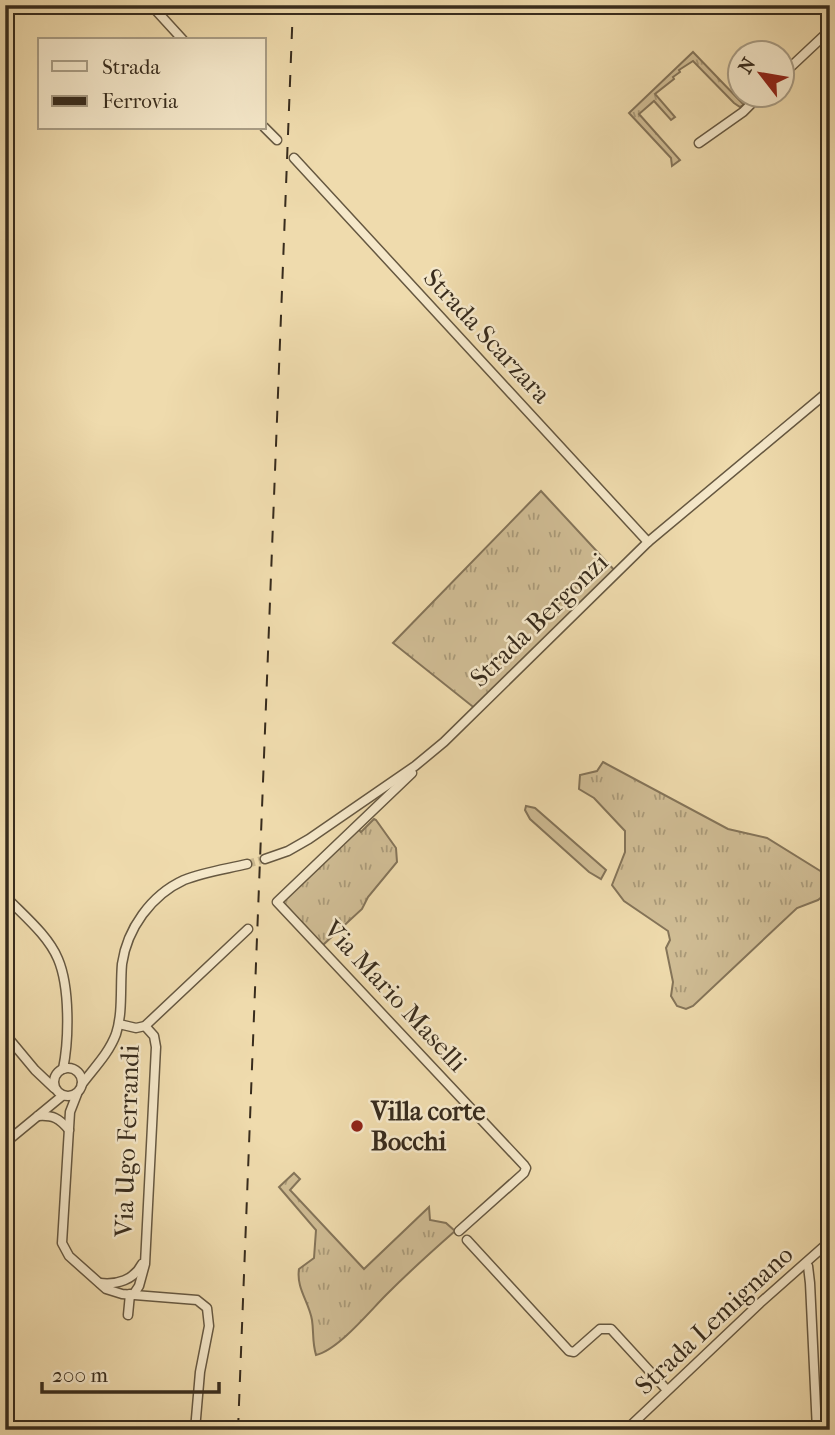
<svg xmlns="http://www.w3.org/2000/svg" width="835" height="1435" font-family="'IM FELL French Canon',serif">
<defs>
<pattern id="grass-tufts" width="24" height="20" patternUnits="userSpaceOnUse" patternTransform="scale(1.75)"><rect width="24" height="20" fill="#d0bd95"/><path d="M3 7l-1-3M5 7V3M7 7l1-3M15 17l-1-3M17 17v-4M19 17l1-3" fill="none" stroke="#aa9a79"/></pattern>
</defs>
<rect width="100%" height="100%" fill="#efdbad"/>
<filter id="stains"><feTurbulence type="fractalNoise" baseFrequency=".00286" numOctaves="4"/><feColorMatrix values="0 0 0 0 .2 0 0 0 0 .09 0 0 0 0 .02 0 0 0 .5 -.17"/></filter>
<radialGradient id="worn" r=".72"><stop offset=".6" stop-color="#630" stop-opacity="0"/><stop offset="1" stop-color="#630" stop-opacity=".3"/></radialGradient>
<!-- grass -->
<g fill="url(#grass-tufts)" stroke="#847459" stroke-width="2">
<path d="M693 52 744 105 740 107 734 103 693 61 679 70 680 72 673 77 674 79 655 94 675 117 671 120 654 101 639 114 680 160 672 166 671 158 629 113Z"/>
<path d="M541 491 617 573 477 710 393 643Z"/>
<path d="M603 762 728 829 767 838 830 877V890L818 900 797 908 693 1006 686 1009 677 1006 671 996 673 982 666 948 670 940 668 931 624 901 612 885 625 852V831L594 798 579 789 580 775 597 771Z"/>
<path d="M526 806 535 808 606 870 601 879 589 872 530 819 525 810Z"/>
<path d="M374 819 376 820 396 848 397 862 368 897 362 909 324 944 320 945 280 902 357 828 361 832Z"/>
<path d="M294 1173 300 1179 290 1190 364 1269 429 1207 430 1220 446 1223 455 1231C431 1252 408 1273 386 1295 369 1312 338 1350 316 1355 312 1341 314 1334 312 1320 309 1302 296 1288 299 1269L314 1258 316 1230 279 1187Z"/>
</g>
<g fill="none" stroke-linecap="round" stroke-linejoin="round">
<!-- minor-tunnel -->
<path stroke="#cab890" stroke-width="8" stroke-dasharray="8 4" stroke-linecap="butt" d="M247 864 265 859"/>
<defs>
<g id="minor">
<path d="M151 5 183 40"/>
<path d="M782 75 830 30"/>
<path d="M264 127 277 140"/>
<path d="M699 143 743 112 761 94"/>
<path d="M294 158 648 542"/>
<path d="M412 773 277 902 524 1165 526 1168 524 1173 459 1231"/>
<path d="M265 859 288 851 309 839 415 766 444 742 648 542 830 390"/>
<path d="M5 896C23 915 48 935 58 959 70 987 69 1040 63 1069"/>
<path d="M5 924 8 899"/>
<path d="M119 1024 136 1028 145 1026 248 929"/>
<path d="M5 1034 35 1070 54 1088"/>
<circle cx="68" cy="1082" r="14"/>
<path d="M82 1084C94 1068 109 1053 116 1034 123 1013 120 987 122 964 127 929 151 895 184 880 204 872 226 869 247 864"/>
<path d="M77 1094 70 1112 62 1243 69 1256 106 1289 122 1294 197 1300 207 1308 209 1326 200 1372 195 1430"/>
<path d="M38 1116C53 1115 59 1118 69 1130"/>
<path d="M5 1143 62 1096"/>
<path d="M467 1240 569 1351 574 1352 600 1329H611L667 1390"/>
<path d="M805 1264 808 1266 810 1283 817 1430"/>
<path d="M100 1283C117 1285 134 1280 142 1264"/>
<path d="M133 1295 139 1286 145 1264 156 1047 154 1036 145 1026"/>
<path d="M128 1315 130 1294"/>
<path d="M626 1430 760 1303 830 1241"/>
</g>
</defs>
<!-- minor casing -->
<use href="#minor" stroke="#665841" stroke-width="11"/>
<!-- minor -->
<use href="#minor" stroke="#f5e8ca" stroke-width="8"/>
<!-- rail -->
<path stroke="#382c1d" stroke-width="2" stroke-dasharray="12 12" stroke-linecap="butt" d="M238 1430 293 5"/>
</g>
<!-- markers -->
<circle fill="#8f2418" stroke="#f5e8ca" stroke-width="2.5" cx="357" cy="1126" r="7"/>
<g text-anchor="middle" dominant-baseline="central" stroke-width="5" stroke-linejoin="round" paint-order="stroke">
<!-- street labels -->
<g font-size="26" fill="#382c1d" stroke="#f5e8ca">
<text transform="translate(487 336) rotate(47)">Strada Scarzara</text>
<text transform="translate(539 620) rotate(-44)">Strada Bergonzi</text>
<text transform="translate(395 996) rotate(47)">Via Mario Maselli</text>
<text transform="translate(127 1141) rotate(-88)">Via Ugo Ferrandi</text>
<text transform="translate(714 1320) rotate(-43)">Strada Lemignano</text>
</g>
<!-- poi labels -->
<g font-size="26" font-weight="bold" fill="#382c1d" stroke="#f5e8ca" text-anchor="start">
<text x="371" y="1111">Villa corte<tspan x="371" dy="30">Bocchi</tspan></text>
</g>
</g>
<!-- margin -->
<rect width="835" height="1435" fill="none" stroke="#efdbad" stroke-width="28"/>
<rect x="7" y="7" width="821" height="1421" fill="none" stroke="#382c1d" stroke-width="3.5"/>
<rect x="14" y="14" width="807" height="1407" fill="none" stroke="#382c1d" stroke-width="2"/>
<!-- legend -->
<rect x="38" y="38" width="228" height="91" fill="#f5e8ca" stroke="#a99d85" stroke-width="2"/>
<rect x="52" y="61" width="35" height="10" fill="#f5e8ca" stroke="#a99d85" stroke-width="2"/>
<text x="102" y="74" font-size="21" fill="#382c1d">Strada</text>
<rect x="52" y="96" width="35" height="10" fill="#382c1d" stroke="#a99d85" stroke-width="2"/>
<text x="102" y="108" font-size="21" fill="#382c1d">Ferrovia</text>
<!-- north arrow -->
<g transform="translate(761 74) rotate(301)"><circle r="33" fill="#f5e8ca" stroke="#a99d85" stroke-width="2"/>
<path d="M0-5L12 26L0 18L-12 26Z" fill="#8f2418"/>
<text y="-10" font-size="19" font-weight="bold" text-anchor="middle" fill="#382c1d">N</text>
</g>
<!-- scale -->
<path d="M42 1382v10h177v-10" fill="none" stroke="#382c1d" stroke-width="3.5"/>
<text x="52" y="1382" font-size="21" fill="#382c1d" stroke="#f5e8ca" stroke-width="5" paint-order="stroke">200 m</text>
<rect width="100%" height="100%" filter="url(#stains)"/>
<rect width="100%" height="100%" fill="url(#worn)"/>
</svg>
